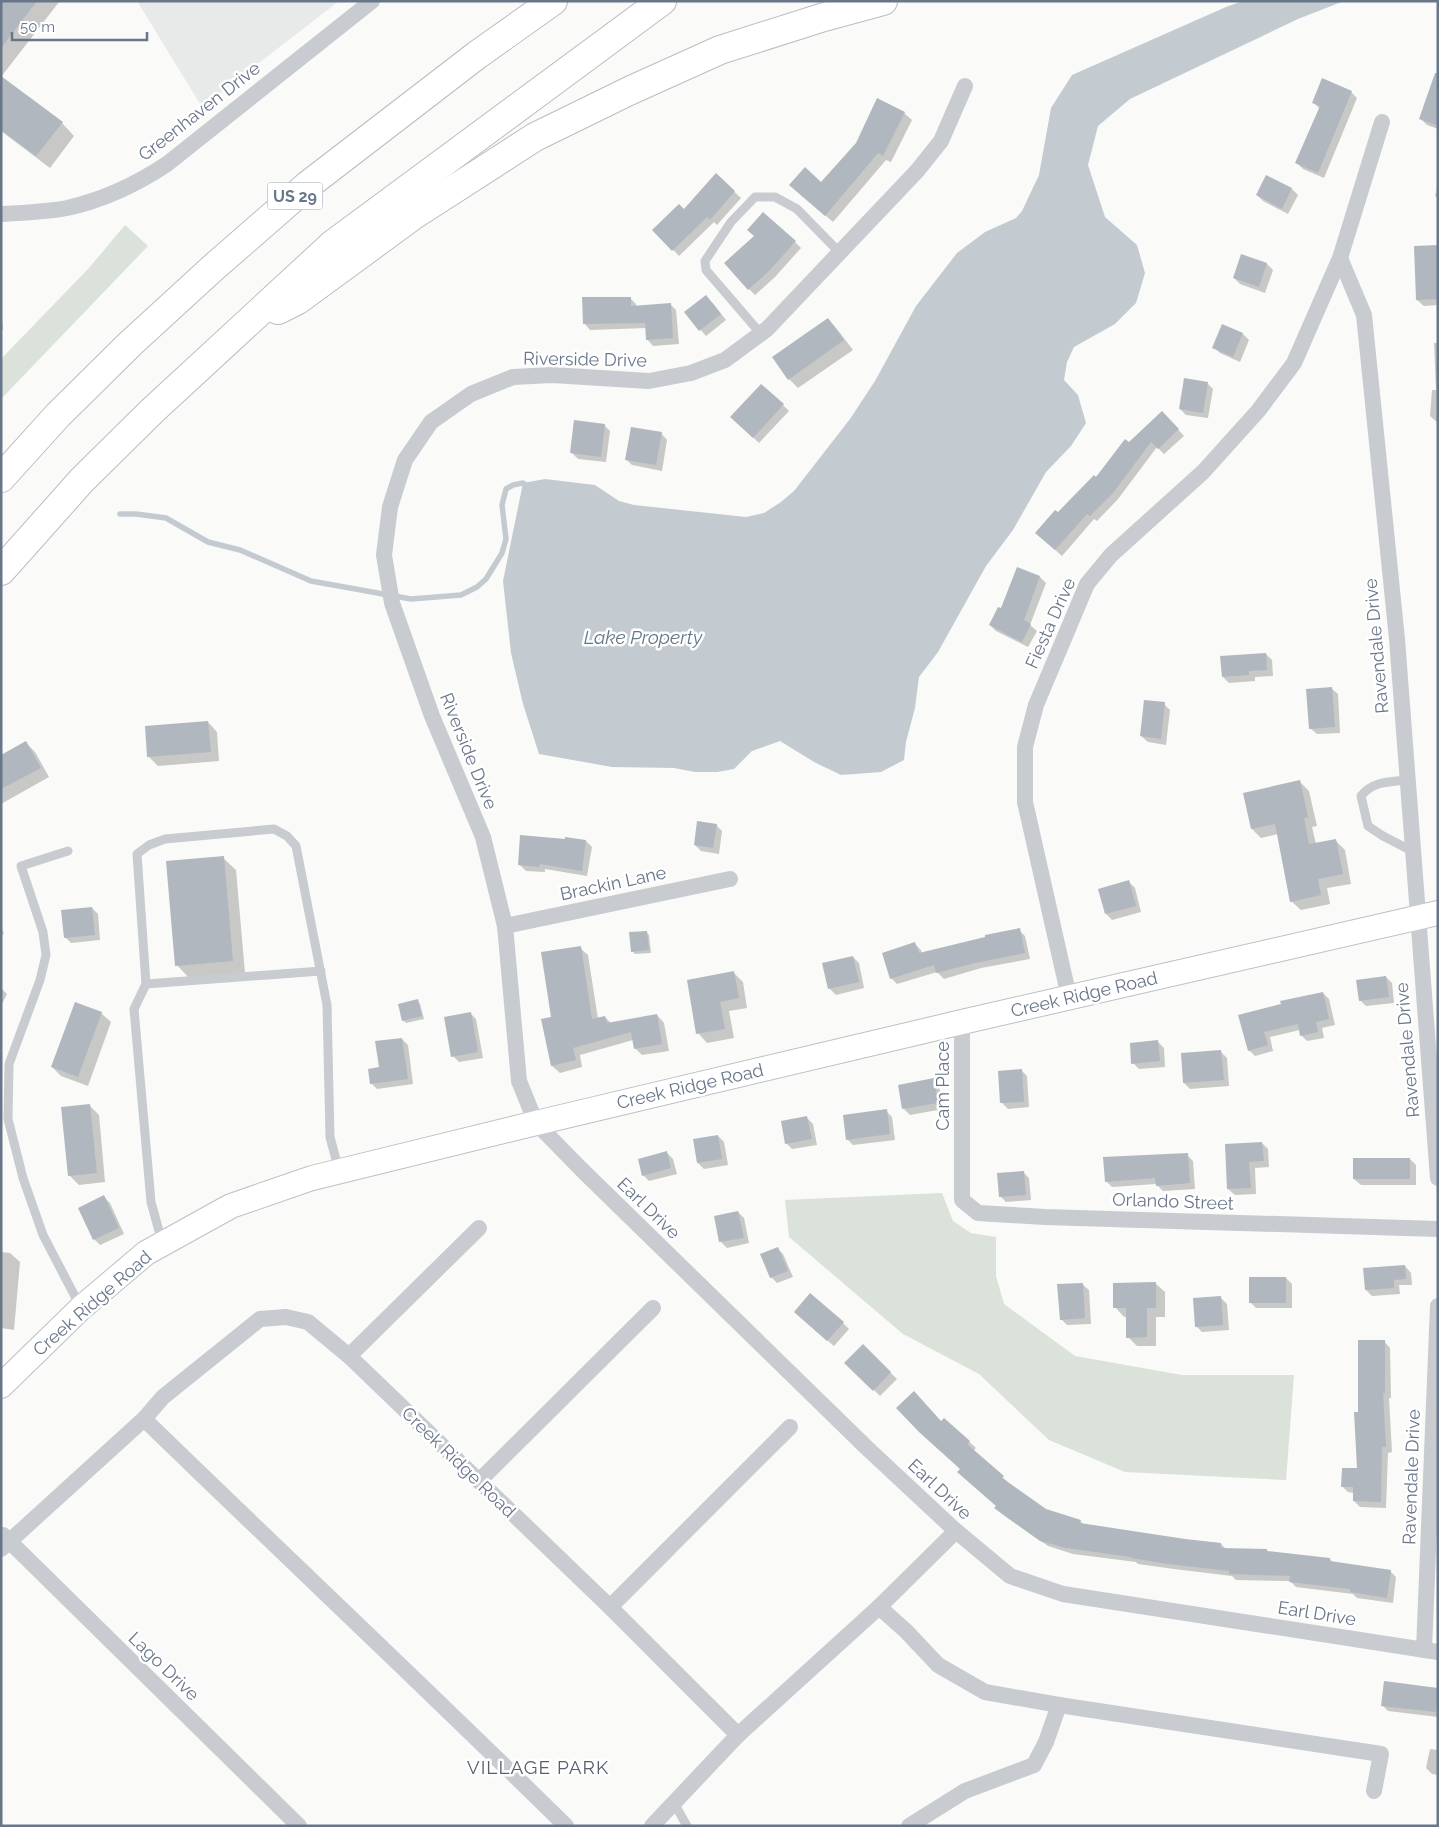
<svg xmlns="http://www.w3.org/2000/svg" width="1439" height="1827" font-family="Raleway,sans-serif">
<rect width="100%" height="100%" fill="#fafaf8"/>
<!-- built -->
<path fill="#e8e9e9" d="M137 1H339L202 107Z"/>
<!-- green -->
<g fill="#dbe2d9">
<path d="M125 225 148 246 1 399V359L89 268Z"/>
<path d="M942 1193 953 1221 971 1233 996 1237V1276L1004 1304 1075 1356 1182 1375H1294L1286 1480 1125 1472 1049 1440 979 1374 903 1334 789 1237 785 1200Z"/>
</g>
<!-- water -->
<path fill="#c3cbd1" d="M1243 1H1344L1298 19 1130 99 1098 126 1088 165 1105 217 1137 245 1145 273 1136 303 1115 324 1074 347 1067 362 1064 380 1078 395 1086 423 1071 446 1046 472 1013 530 986 566 938 652 919 677 915 708 906 742 904 760 881 772 841 775 814 762 780 741 752 751 734 769 717 772H695L674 768 612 767 539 754 523 704 511 653 503 581 523 483 545 479 595 485 619 501 634 505 746 517 764 513 781 502 794 491 850 419 875 381 916 306 957 253 985 232 1016 218 1022 211 1039 175 1051 108 1072 75 1226 7Z"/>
<!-- shadow -->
<g fill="#0003">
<path d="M1 1 59 2 1 77Z"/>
<path d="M1 77 62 123 74 136 50 168 1 131Z"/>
<path d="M1438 89V129L1427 125 1421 119Z"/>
<path d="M1351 92 1357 98 1324 178 1303 169 1297 163 1320 109 1313 102Z"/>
<path d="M904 113 912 120 891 162 886 160 833 222 799 193 821 183Z"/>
<path d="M716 175 741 198 717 225 714 222 679 256 654 230 684 211Z"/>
<path d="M1267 177 1292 189 1298 195 1288 214 1263 201 1257 195Z"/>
<path d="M1438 185V198L1435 196Z"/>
<path d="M795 242 801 248 775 277 755 295 749 289Z"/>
<path d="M1438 246V305L1424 306 1417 300Z"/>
<path d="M1242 255 1267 264 1273 270 1265 293 1240 284 1234 278Z"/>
<path d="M630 298 636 304V307L670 304 676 310 679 344 653 346 647 339 646 328 590 330 584 323Z"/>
<path d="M712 302 726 320 706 336 686 313Z"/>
<path d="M1 306 3 330H1Z"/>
<path d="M828 319 837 329 853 350 798 388 789 379Z"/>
<path d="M1223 326 1243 334 1249 340 1240 362 1220 353 1214 347Z"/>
<path d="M1434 343H1438V423L1430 416 1432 390H1436Z"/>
<path d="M1207 383 1213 389 1208 418 1186 415 1180 409Z"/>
<path d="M783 405 789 411 759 443 738 423Z"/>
<path d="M1162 412 1184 436 1164 454 1157 447 1118 499 1097 521 1094 519 1062 556 1043 539 1058 514Z"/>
<path d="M604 425 610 431 606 462 578 459 572 453Z"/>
<path d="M661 433 667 440 662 471 632 465 626 459Z"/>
<path d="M1017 569 1040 577 1046 583 1030 625 1037 631 1028 647 996 631 990 625 1002 610Z"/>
<path d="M1266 654 1272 660 1273 676 1255 677V681L1229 683 1223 677Z"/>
<path d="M1331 688 1338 694 1340 733 1317 734 1310 728Z"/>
<path d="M1164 704 1170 710 1166 745 1148 742 1141 736Z"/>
<path d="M208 722 217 732 219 761 158 766 148 756Z"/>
<path d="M26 743 35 752 49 777 1 804V757Z"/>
<path d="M1300 782 1309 791 1317 826 1312 827 1316 844 1335 840 1345 850 1351 884 1327 888 1330 904 1301 910 1291 901 1278 834 1261 838 1252 829Z"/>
<path d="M716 825 722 831 719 854 701 851 695 845Z"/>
<path d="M586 841 592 847 587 876 545 869V872L526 871 520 865Z"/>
<path d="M223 858 236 870 245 973 189 978 177 965Z"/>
<path d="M1129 882 1135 888 1141 912 1112 920 1106 914Z"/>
<path d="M92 908 98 914 100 940 71 943 65 937Z"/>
<path d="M1 926 4 934 1 935Z"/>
<path d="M1019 930 1025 936 1030 959 981 968 944 979 937 972 897 984 891 978 915 944 921 950 922 954Z"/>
<path d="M646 932 649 935 651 953 635 954 632 951Z"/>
<path d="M580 948 588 955 598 1019 605 1017 611 1023 657 1015 664 1023 669 1051 642 1055 635 1048 633 1040 580 1055 582 1067 560 1073 552 1066 553 1018Z"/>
<path d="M853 957 859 963 864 988 836 995 830 989 824 964Z"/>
<path d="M733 972 743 982 747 1008 729 1011 734 1038 707 1043 698 1033Z"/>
<path d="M1386 977 1392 983 1394 1003 1366 1006 1360 1000Z"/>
<path d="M1 988 7 994 1 1006Z"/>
<path d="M1323 993 1329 999 1335 1025 1322 1028 1324 1038 1307 1041 1301 1035 1300 1030 1270 1037 1273 1051 1255 1056 1249 1050 1240 1016Z"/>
<path d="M418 1001 420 1004 424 1019 406 1023 403 1020Z"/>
<path d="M101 1013 111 1022 88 1086 61 1076 52 1067Z"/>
<path d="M470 1013 476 1019 483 1058 459 1062 453 1056Z"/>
<path d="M402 1039 408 1045 413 1084 377 1089 371 1083Z"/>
<path d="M1158 1042 1164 1048 1165 1067 1139 1069 1133 1063Z"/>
<path d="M1221 1052 1227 1058 1229 1086 1190 1089 1184 1083Z"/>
<path d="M1021 1070 1027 1076 1029 1107 1008 1109 1002 1103Z"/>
<path d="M933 1079 939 1085 943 1109 910 1115 904 1109Z"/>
<path d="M89 1105 99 1115 105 1182 79 1185 69 1175Z"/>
<path d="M886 1111 892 1117 895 1140 853 1145 847 1139Z"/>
<path d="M807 1118 813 1124 817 1145 792 1149 786 1143Z"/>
<path d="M718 1136 724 1142 728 1165 704 1169 698 1163Z"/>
<path d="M1262 1143 1268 1149 1269 1167 1255 1168 1256 1194 1235 1195 1228 1189Z"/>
<path d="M667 1153 673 1159 677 1174 649 1181 643 1175Z"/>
<path d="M1187 1155 1193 1161 1195 1189 1163 1191 1156 1184 1112 1187 1106 1181Z"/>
<path d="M1410 1159 1416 1165V1185H1361L1354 1179Z"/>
<path d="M1023 1172 1029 1178 1031 1200 1006 1202 1000 1196Z"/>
<path d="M104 1197 110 1203 124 1234 100 1245 94 1239Z"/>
<path d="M738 1212 744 1218 749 1243 727 1248 721 1242Z"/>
<path d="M777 1248 783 1254 793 1277 777 1283 771 1277Z"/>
<path d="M1 1252 10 1253 20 1262 14 1330 1 1328Z"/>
<path d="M1405 1266 1411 1273 1412 1285H1399L1400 1294 1372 1296 1366 1290Z"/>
<path d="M1286 1278 1292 1284V1308H1256L1250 1302Z"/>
<path d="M1155 1283 1165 1292V1317H1156V1346H1137L1128 1337 1127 1317H1124L1115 1307Z"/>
<path d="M1082 1284 1089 1290 1091 1324 1067 1325 1061 1319Z"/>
<path d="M1221 1298 1227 1304 1229 1330 1202 1332 1196 1326Z"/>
<path d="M801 1318 843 1323 849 1329 834 1346Z"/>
<path d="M1384 1341 1390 1348 1391 1398H1389L1392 1452 1388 1453 1386 1508 1360 1507 1354 1501V1493L1348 1492 1342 1486 1358 1469 1360 1413Z"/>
<path d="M863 1346 897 1379 880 1396 846 1363Z"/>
<path d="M944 1419 976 1448 973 1451 1009 1483 1045 1510 1080 1521 1084 1525 1184 1541 1221 1544 1226 1549 1267 1550 1268 1552 1330 1559 1333 1563 1390 1571 1396 1577 1393 1603 1357 1598 1353 1594 1296 1587 1290 1581 1236 1580 1232 1576 1174 1569 1138 1564 1136 1562 1073 1554 1048 1546 1002 1514 996 1508 997 1506 962 1469 942 1422Z"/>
<path d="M1438 1689V1717L1388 1711 1382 1705Z"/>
<path d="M1430 1749 1438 1750V1775L1432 1774 1426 1768Z"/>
</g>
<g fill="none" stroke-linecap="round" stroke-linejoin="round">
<!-- stream -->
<path stroke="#c3cbd1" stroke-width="5.5" d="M120 514H136L166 518 208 542 240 550 311 581 411 599 461 595 477 587 486 579 502 553 506 539 502 505 506 489 513 485 523 483 527 486"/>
</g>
<!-- building -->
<g fill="#b1b7bf">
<path d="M1 1H37L1 48Z"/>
<path d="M1435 73H1438V126L1419 119Z"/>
<path d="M1 76 63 122 36 156 1 130Z"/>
<path d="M1322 78 1352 91 1318 173 1295 163 1320 106 1312 103Z"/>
<path d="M877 98 905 112 883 156 878 153 825 216 789 185 805 167 821 182 856 143Z"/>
<path d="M716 173 735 191 710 220 707 217 672 251 652 230 679 204 684 209Z"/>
<path d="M1266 175 1292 188 1282 209 1256 195Z"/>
<path d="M763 212 796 241 769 271 748 290 724 263 754 236 747 230Z"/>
<path d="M1438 245V299L1416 300 1414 246Z"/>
<path d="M1241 254 1267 263 1259 287 1233 278Z"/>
<path d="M706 295 721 314 699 331 684 312Z"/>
<path d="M582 297H631V306L671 303 673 338 646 340 645 323 583 324Z"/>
<path d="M828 318 844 340 788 380 772 357Z"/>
<path d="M1222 324 1243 333 1233 357 1212 348Z"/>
<path d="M1184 378 1208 382 1203 413 1179 409Z"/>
<path d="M761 384 784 404 753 438 730 417Z"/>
<path d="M1162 411 1179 429 1158 449 1151 442 1113 493 1090 516 1087 514 1055 550 1035 533 1055 510 1058 512 1094 475 1096 477 1125 439 1129 442Z"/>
<path d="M574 420 605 424 601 457 570 453Z"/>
<path d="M631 427 662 432 656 465 625 460Z"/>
<path d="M1017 567 1040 576 1024 620 1031 624 1022 642 989 625 998 607 1001 608Z"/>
<path d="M1266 653 1267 670 1249 671V675L1222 677 1220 656Z"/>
<path d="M1332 687 1335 727 1309 729 1306 689Z"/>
<path d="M1144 700 1165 702 1161 739 1140 736Z"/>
<path d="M208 721 211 752 147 757 145 726Z"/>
<path d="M26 741 41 768 1 789V755Z"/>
<path d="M1300 780 1308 817 1304 818 1309 844 1336 839 1343 874 1318 879 1321 895 1290 902 1275 824 1251 829 1243 793Z"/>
<path d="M697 821 717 824 713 848 694 845Z"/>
<path d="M520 835 565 839V837L586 840 582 871 540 864 539 867 518 865Z"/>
<path d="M224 856 233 961 175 966 166 861Z"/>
<path d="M1129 880 1136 906 1105 914 1098 889Z"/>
<path d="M92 907 95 935 64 938 61 910Z"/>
<path d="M1020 928 1025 953 975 963 936 973 934 965 890 979 882 953 915 942 919 953 985 937V935Z"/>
<path d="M647 931 649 950 631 952 629 932Z"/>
<path d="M581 946 592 1019 605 1016 607 1023 657 1014 662 1044 634 1049 631 1032 573 1048 576 1060 551 1066 541 1019 551 1017 541 952Z"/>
<path d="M853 956 859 982 828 989 822 963Z"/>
<path d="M734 971 739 998 720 1002 725 1029 696 1034 687 980Z"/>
<path d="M1386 976 1389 997 1359 1001 1356 980Z"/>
<path d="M1323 992 1329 1019 1316 1022 1318 1032 1300 1036 1298 1024 1264 1032 1268 1045 1248 1051 1238 1015 1281 1004 1280 1001Z"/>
<path d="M418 999 422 1016 402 1021 398 1004Z"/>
<path d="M75 1002 102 1012 78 1077 51 1067Z"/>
<path d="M471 1012 478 1052 451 1057 444 1017Z"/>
<path d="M402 1038 408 1079 370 1084 368 1069 379 1067 375 1041Z"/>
<path d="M1158 1040 1160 1061 1131 1064 1130 1043Z"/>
<path d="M1221 1050 1224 1080 1183 1083 1181 1053Z"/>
<path d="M1022 1069 1024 1102 1000 1103 998 1071Z"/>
<path d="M934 1078 938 1103 902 1109 898 1085Z"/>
<path d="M90 1104 97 1173 68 1176 61 1107Z"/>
<path d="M887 1109 890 1134 846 1140 843 1115Z"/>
<path d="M807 1116 812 1139 785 1144 781 1121Z"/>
<path d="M718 1135 722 1159 697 1163 693 1139Z"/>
<path d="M1262 1142 1264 1161 1249 1162 1251 1188 1227 1189 1225 1144Z"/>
<path d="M667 1151 671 1168 642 1176 638 1159Z"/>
<path d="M1188 1153 1190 1183 1156 1186 1155 1178 1105 1182 1103 1157Z"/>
<rect x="1353" y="1158" width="57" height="21"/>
<path d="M1024 1171 1026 1195 999 1197 997 1173Z"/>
<path d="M104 1195 119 1228 93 1240 78 1208Z"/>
<path d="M738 1211 744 1238 719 1242 714 1216Z"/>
<path d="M778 1247 788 1271 770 1278 760 1254Z"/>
<path d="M1405 1265 1406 1279 1394 1280V1288L1365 1290 1363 1268Z"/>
<rect x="1249" y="1277" width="37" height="26"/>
<path d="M1156 1282V1308H1147V1337L1126 1338V1308H1113V1283Z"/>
<path d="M1083 1283 1085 1318 1060 1320 1057 1284Z"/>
<path d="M810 1293 844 1322 827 1341 794 1312Z"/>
<path d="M1221 1296 1223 1325 1195 1327 1193 1298Z"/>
<path d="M1358 1340H1385V1393H1383L1386 1447H1382L1381 1502 1353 1501V1487H1341L1342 1468H1357L1354 1412H1358Z"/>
<path d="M863 1344 891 1372 873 1391 844 1363Z"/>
<path d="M914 1391 941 1421 944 1418 970 1441 967 1444 1004 1476 1002 1478 1046 1509 1081 1520 1080 1523 1185 1539 1221 1543V1548L1267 1549V1551L1330 1558V1561L1391 1570 1387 1598 1350 1592V1589L1289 1582 1290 1576 1229 1574V1571L1168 1564 1131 1558V1557L1066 1548 1040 1541 994 1508 996 1506 957 1472 960 1469 919 1432 896 1408Z"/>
<path d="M1384 1681 1438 1688 1436 1712 1381 1706Z"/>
</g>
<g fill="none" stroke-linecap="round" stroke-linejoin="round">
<defs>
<path id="secondary" d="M1 1386 81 1308 146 1253 231 1206 312 1178 536 1123 962 1022 1438 913"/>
<g id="motorway">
<path d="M278 310 298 300 414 215 535 137 629 91 720 50 824 17 883 1"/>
<path d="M1 478 58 415 131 343 214 267 308 185 477 55 553 1"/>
<path d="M1 571 82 480 152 411 333 244 662 1"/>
</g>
</defs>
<!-- secondary casing -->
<use href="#secondary" stroke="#bcc0c6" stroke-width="26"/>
<!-- motorway casing -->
<use href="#motorway" stroke="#babdc1" stroke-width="30"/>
<!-- service -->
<g stroke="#c8cbcf" stroke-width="9">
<path d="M761 334 706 270 705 261 731 222 755 197H775L797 209 840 253"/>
<path d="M1407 780C1389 782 1373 781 1361 796L1368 826 1383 836 1412 851"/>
<path d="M68 851 21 866 43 932 46 955 40 980 9 1064 8 1119 23 1178 43 1235 80 1306"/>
<path d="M146 984 321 971"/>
<path d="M162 1242 151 1202 134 1009 146 984 137 854 149 845 165 839 274 829 287 836 296 846 327 1005 330 1137 339 1171"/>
<path d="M674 1803 687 1826"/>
</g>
<!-- minor -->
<g stroke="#c8cbcf" stroke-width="16">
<path d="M965 86 941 141 917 171 767 329 725 360 691 373 649 381 552 375 513 377 471 394 431 422 405 460 390 507 384 555 392 603 432 716 483 837 505 926 519 1081 536 1123 581 1169 867 1448 956 1531 1010 1576 1063 1594 1438 1652"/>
<path d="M1382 122 1340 258 1364 315 1397 639 1438 1178"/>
<path d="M1 214C23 213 46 212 67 208 103 200 137 184 167 164L372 1"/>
<path d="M505 926 730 879"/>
<path d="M1069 997 1025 802V747L1036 705 1087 584 1111 555 1203 472 1258 411 1294 363 1340 258"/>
<path d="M962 1022V1200L978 1213 1045 1217 1438 1229"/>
<path d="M349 1356 479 1228"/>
<path d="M144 1419C284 1555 427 1689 566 1826"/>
<path d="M479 1481 653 1308"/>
<path d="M3 1535 299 1826"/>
<path d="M1 1549 144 1419 163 1397 260 1319 286 1317 308 1322 349 1356 610 1607 738 1735"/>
<path d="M610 1607 790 1427"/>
<path d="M879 1607 956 1531"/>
<path d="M1424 1650 1438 1306"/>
<path d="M1059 1705 1381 1754 1374 1791"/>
<path d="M652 1826 738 1735 879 1607 906 1631 938 1665 985 1692 1059 1705 1046 1742 1034 1765 965 1791 909 1826"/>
</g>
<!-- secondary -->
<use href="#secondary" stroke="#fff" stroke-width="24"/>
<!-- motorway -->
<use href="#motorway" stroke="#fff" stroke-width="28"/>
</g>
<g text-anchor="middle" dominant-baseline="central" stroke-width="5" stroke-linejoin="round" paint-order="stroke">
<!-- shield labels -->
<rect fill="#fff" stroke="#959fad" stroke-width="1" x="267.5" y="182.5" width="55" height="27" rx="4"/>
<g font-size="16" font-weight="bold" fill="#68768a">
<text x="295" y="196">US 29</text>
</g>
<!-- street labels -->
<g font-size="18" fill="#68768a" stroke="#fff">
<text transform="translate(199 111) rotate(-38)">Greenhaven Drive</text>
<text transform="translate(585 359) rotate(1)">Riverside Drive</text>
<text transform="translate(1050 623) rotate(-66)">Fiesta Drive</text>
<text transform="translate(1376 646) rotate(-95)">Ravendale Drive</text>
<text transform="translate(469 751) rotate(68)">Riverside Drive</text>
<text transform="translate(613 883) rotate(-12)">Brackin Lane</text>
<text transform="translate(1084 994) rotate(-13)">Creek Ridge Road</text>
<text transform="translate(1407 1050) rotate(-95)">Ravendale Drive</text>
<text transform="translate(690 1086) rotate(-13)">Creek Ridge Road</text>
<text transform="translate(942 1086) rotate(-90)">Cam Place</text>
<text transform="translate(1173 1201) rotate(2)">Orlando Street</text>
<text transform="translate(649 1208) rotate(44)">Earl Drive</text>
<text transform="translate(92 1303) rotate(-41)">Creek Ridge Road</text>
<text transform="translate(459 1462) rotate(44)">Creek Ridge Road</text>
<text transform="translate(1411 1477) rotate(-88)">Ravendale Drive</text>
<text transform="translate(940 1489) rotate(43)">Earl Drive</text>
<text transform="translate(1317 1613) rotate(9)">Earl Drive</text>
<text transform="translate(164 1666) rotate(44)">Lago Drive</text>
</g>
<!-- water labels -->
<g font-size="19" font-style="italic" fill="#647784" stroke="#fff">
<text x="643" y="637">Lake Property</text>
</g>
<!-- neighbourhood labels -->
<g font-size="19" letter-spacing="1" fill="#56606e" stroke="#fff">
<text x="538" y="1767">VILLAGE PARK</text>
</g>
</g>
<!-- border -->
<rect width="1439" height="1827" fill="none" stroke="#68768a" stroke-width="5"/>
<!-- scale -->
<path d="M12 32v8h135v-8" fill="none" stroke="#68768a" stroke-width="2.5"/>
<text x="20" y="32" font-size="15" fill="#68768a" stroke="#ffffff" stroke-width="4" paint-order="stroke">50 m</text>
</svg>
